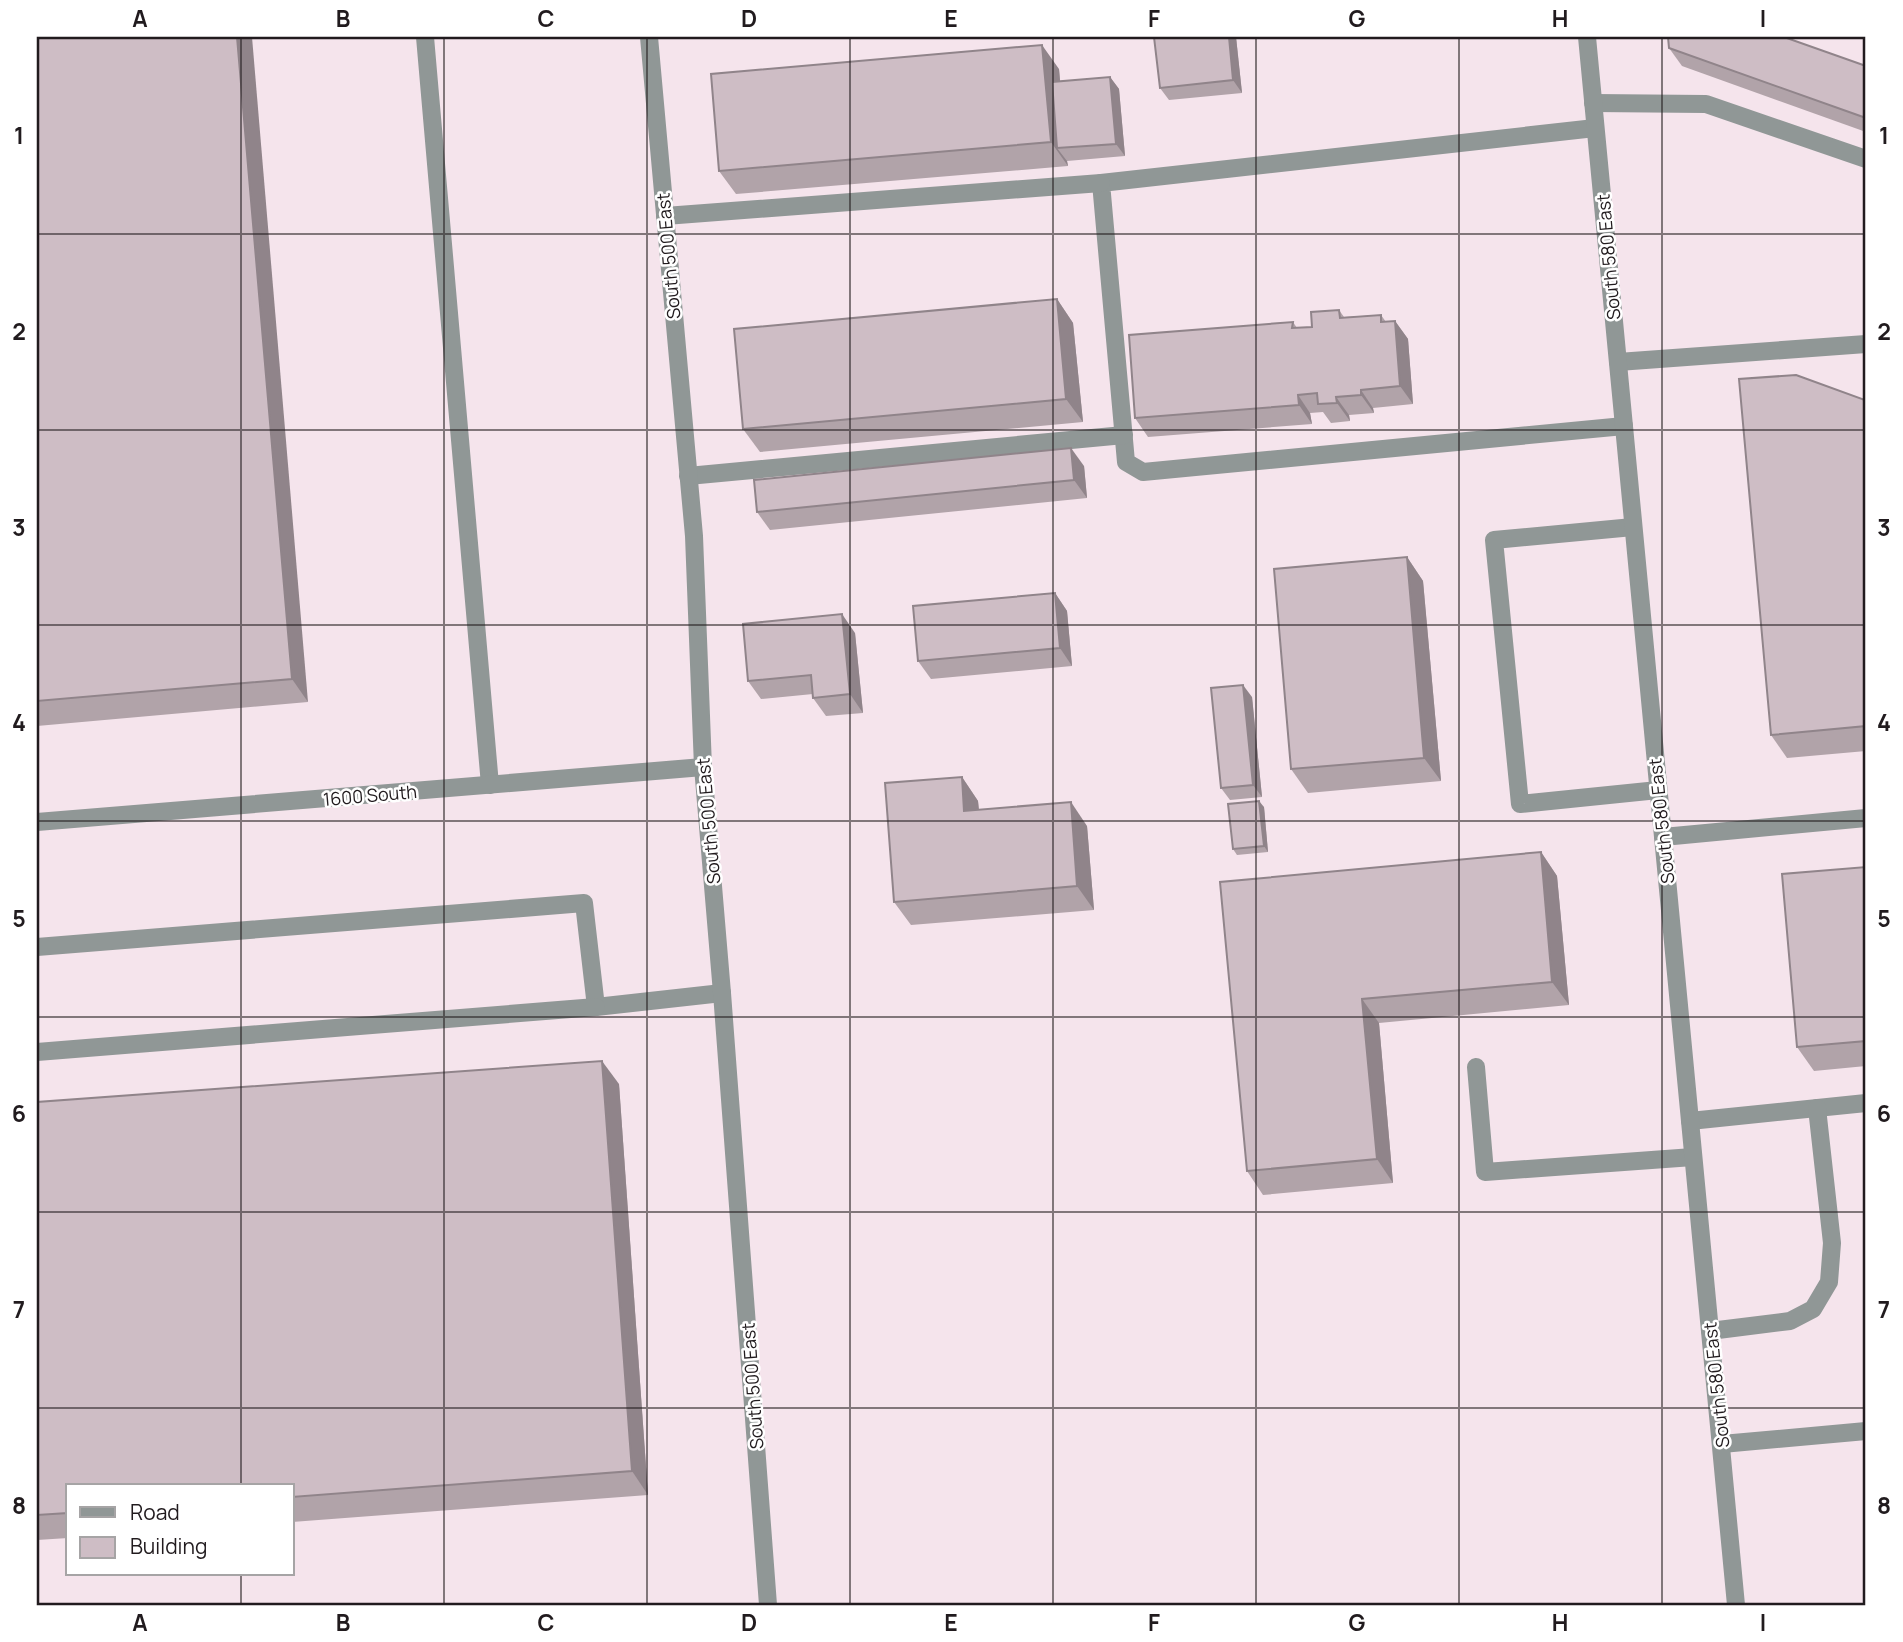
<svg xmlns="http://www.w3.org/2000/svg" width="1903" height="1642" font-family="Manrope,sans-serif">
<rect width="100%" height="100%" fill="#f5e4ec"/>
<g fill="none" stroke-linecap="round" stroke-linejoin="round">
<!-- service -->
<g stroke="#909796" stroke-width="18">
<path d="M425 37 490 785"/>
<path d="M1593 103 1706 104 1866 159"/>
<path d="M1595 128 1101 183 1126 462 1143 472 1624 426"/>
<path d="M665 216 1101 183"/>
<path d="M1618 362 1866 344"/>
<path d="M688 476 1124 435"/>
<path d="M1633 527 1494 540 1520 804 1658 790"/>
<path d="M1663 837 1866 818"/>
<path d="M37 947 584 903 596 1007 722 993"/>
<path d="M37 1052 596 1007"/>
<path d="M1476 1067 1485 1172 1693 1157"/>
<path d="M1690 1121 1866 1103"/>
<path d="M1710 1331 1790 1321 1813 1309 1829 1282 1832 1243 1817 1108"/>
<path d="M1722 1444 1866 1431"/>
</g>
<!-- minor -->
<g stroke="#909796" stroke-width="18">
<path d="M649 37 694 536 703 767 722 993 768 1605"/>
<path d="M1587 37 1736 1605"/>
<path d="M37 822 703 767"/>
</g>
</g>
<!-- wall -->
<g fill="#b1a3a9">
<path d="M37 37 308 702 37 726Z"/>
<path d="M1236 37 1242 93 1169 100 1160 88Z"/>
<path d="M1669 48 1866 66V132L1682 66Z"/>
<path d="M1059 69 1060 81 1110 77 1119 89 1125 156 1067 161 1068 166 736 194 719 171Z"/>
<path d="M1057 299 1073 323 1083 422 760 452 743 429Z"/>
<path d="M1339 310 1344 317 1381 315 1386 322 1395 321 1408 339 1413 404 1373 408 1374 413 1349 415 1350 421 1331 423 1323 412 1310 413 1312 424 1148 437 1135 418 1293 322 1297 328 1312 327Z"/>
<path d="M1866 401V751L1787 758 1771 735Z"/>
<path d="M1084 466 1087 498 770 530 757 512Z"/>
<path d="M1407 557 1423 581 1441 781 1308 793 1291 769Z"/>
<path d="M1055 593 1067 611 1072 666 931 679 918 661Z"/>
<path d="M855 633 863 713 826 716 813 698V694L761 699 748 681Z"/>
<path d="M1252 697 1262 797 1230 800 1221 788Z"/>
<path d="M962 777 978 801 979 810 1087 826 1094 910 911 925 894 902Z"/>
<path d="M1264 807 1268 852 1237 855 1233 849Z"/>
<path d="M1541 852 1557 876 1569 1005 1379 1023 1393 1183 1263 1195 1247 1171 1220 882Z"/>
<path d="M1866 867V1066L1814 1071 1797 1047Z"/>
<path d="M619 1084 648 1495 292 1522V1486H68V1538L37 1540V1102Z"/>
</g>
<!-- shaded-wall -->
<g fill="#90848a">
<path d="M237 37H252L308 702 292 679Z"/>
<path d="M1229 37H1236L1242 93 1233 80Z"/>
<path d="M1042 45 1059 69 1066 148H1057L1067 161 1068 166 1051 142Z"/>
<path d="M1110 77 1119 89 1125 156 1116 144Z"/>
<path d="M1057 299 1073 323 1083 422 1066 399Z"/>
<path d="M1395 321 1408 339 1413 404 1400 386Z"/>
<path d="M1361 390 1373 408 1374 413 1361 395Z"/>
<path d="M1298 395 1310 413 1312 424 1299 405Z"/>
<path d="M1336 397 1349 415 1350 421 1337 403Z"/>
<path d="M1071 448 1084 466 1087 498 1074 480Z"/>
<path d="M1407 557 1423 581 1441 781 1424 758Z"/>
<path d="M1055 593 1067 611 1072 666 1060 648Z"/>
<path d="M842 614 855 633 863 713 850 694Z"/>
<path d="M1243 685 1252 697 1262 797 1253 785Z"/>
<path d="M962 777 978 801 981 834 964 811Z"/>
<path d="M1259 801 1264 807 1268 852 1264 846Z"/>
<path d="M1071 802 1087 826 1094 910 1077 886Z"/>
<path d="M1541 852 1557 876 1569 1005 1552 982Z"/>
<path d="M1362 999 1379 1023 1393 1183 1377 1159Z"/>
<path d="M602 1061 619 1084 648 1495 632 1471Z"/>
</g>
<!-- building -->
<g fill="#cebdc5" stroke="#90848a" stroke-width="2">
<path d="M37 37H237L292 679 37 701Z"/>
<path d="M1154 37H1229L1233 80 1160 88Z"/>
<path d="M1668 37H1784L1866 66V118L1669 48Z"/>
<path d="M1042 45 1051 142 719 171 711 74Z"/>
<path d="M1110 77 1116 144 1057 148 1052 82Z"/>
<path d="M1057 299 1066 399 743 429 734 329Z"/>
<path d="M1339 310 1340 318 1381 315V322L1395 321 1400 386 1361 390V395L1336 397 1337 403 1318 404 1317 393 1298 395 1299 405 1135 418 1129 335 1293 322 1292 328 1312 327 1311 312Z"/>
<path d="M1796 375 1865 400 1866 401V726L1771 735 1739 379Z"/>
<path d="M1071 448 1074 480 757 512 754 480Z"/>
<path d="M1407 557 1424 758 1291 769 1274 569Z"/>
<path d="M1055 593 1060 648 918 661 913 606Z"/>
<path d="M842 614 850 694 813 698 811 675 748 681 743 624Z"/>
<path d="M1243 685 1253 785 1221 788 1211 688Z"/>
<path d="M962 777 964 811 1071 802 1077 886 894 902 885 783Z"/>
<path d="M1259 801 1264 846 1233 849 1228 804Z"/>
<path d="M1541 852 1552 982 1362 999 1377 1159 1247 1171 1220 882Z"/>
<path d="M1866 867V1041L1797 1047 1782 874Z"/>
<path d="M602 1061 632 1471 292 1497V1486H68V1513L37 1515V1102Z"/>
</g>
<!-- grid -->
<path fill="none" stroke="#211b1e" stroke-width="2" stroke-opacity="0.55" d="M241 37V1486M444 37V1605M647 37V1605M850 37V1605M1053 37V1605M1256 37V1605M1459 37V1605M1662 37V1605M37 234H1866M37 430H1866M37 625H1866M37 821H1866M37 1017H1866M37 1212H1866M37 1408H1866M241 1574V1605"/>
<g text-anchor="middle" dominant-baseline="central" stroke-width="5" stroke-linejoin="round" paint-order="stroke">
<!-- street labels -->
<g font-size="18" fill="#211b1e" stroke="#fff">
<text transform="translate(668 256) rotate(-95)">South 500 East</text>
<text transform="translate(1608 257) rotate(-95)">South 580 East</text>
<text transform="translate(370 795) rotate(-5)">1600 South</text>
<text transform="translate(708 821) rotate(-95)">South 500 East</text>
<text transform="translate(1661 821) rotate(-96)">South 580 East</text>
<text transform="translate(1716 1385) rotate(-96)">South 580 East</text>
<text transform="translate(752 1386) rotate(-94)">South 500 East</text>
</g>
</g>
<!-- border -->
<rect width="1903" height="1642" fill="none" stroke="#ffffff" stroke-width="77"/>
<!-- legend -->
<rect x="66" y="1484" width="228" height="91" fill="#ffffff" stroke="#a6a4a5" stroke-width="2"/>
<rect x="80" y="1507" width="35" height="10" fill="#909796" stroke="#a6a4a5" stroke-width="2"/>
<text x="130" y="1520" font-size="21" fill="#211b1e">Road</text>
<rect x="80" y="1537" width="35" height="21" fill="#cebdc5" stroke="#a6a4a5" stroke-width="2"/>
<text x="130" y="1554" font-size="21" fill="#211b1e">Building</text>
<rect x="38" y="38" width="1826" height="1566" fill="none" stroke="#211b1e" stroke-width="2.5"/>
<g font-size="23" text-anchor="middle" font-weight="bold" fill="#211b1e">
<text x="140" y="27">A</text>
<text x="343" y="27">B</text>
<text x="546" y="27">C</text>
<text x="749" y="27">D</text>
<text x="951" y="27">E</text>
<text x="1154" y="27">F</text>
<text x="1357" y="27">G</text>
<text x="1560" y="27">H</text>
<text x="1763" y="27">I</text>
<text x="19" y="144">1</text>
<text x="1884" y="144">1</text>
<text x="19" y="340">2</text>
<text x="1884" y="340">2</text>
<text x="19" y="536">3</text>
<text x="1884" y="536">3</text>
<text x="19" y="731">4</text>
<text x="1884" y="731">4</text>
<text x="19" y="927">5</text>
<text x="1884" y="927">5</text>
<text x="19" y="1122">6</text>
<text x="1884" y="1122">6</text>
<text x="19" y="1318">7</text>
<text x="1884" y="1318">7</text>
<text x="19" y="1514">8</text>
<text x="1884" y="1514">8</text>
<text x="140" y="1631">A</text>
<text x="343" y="1631">B</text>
<text x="546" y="1631">C</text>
<text x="749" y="1631">D</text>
<text x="951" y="1631">E</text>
<text x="1154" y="1631">F</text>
<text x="1357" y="1631">G</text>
<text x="1560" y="1631">H</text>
<text x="1763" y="1631">I</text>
</g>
</svg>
